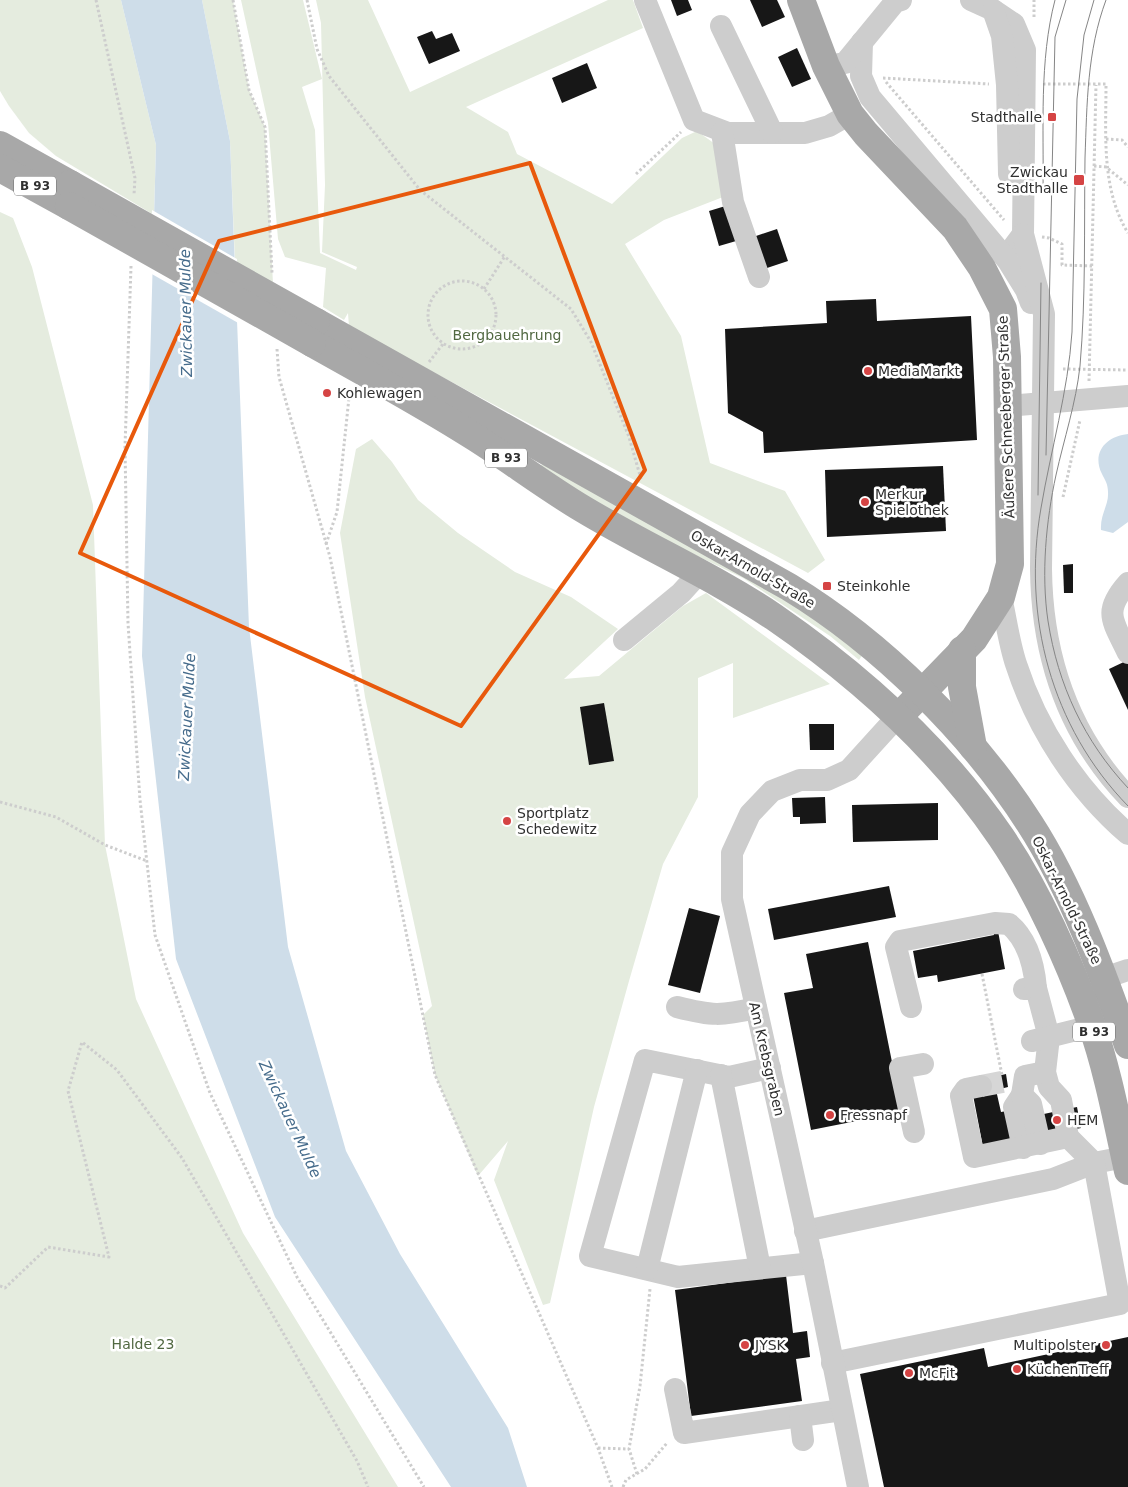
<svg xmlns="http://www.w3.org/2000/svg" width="1128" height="1487" font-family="'DejaVu Sans',sans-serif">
<rect width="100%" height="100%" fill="#fff"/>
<!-- green -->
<g fill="#e5ecdf">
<path d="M0 0H121L156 145 154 215 56 156 29 133 9 106 0 91Z"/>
<path d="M202 0H233L249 90 265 127 273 284 235 262 230 141Z"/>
<path d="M241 0H303L322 79 302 87 315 130 320 253 356 270 357 267 322 252 325 185 321 23 316 0H368L410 92 608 0H633L643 28 466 107 508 132 517 154 612 204 682 138 697 131 715 144 723 197 664 220 625 244 681 336 710 463 785 491 825 560 808 573 349 327 348 313 344 320 323 307 326 268 285 257 278 239 268 123Z"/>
<path d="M0 212 13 218 32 267 93 505 105 845 136 999 243 1233 398 1487H0Z"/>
<path d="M372 439 392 462 418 500 458 533 515 572 571 597 618 629 564 679 599 676 683 606 706 593 830 684 733 718V663L698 678V797L663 864 629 981 594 1107 550 1303 543 1305 494 1180 508 1141 478 1176 435 1075 423 1015 432 1006 365 697 340 533 356 449Z"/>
<path d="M542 464 778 591 863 654 859 660 830 636 743 578 631 524 540 467Z"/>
</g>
<!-- water -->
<g fill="#cedde9">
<path d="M121 0H202L230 141 249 627 288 947 346 1151 400 1254 508 1428 527 1487H451L275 1217 176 959 142 656 156 145Z"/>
<path d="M1128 434V522L1113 533 1101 530C1100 514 1109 505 1108 492 1108 484 1105 480 1102 474 1091 452 1107 436 1128 434Z"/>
</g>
<!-- pier -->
<path fill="#fff" d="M152 210 237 259 240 324 150 273Z"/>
<!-- building -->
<g fill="#171717">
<path d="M671 0H688L692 10 677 16Z"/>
<path d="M750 0H777L785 17 762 27Z"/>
<path d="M432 31 436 39 452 33 460 51 429 64 417 37Z"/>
<path d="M797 48 811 79 792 87 778 57Z"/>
<path d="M587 63 597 88 562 103 552 78Z"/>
<path d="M732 204 743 239 719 246 709 211Z"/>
<path d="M777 229 788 261 764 269 753 237Z"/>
<path d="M876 299 877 321 971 316 977 440 764 453 763 432 728 413 725 329 827 323 826 301Z"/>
<path d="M943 466 946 531 827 537 825 470Z"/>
<path d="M1073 564V593H1064L1063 565Z"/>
<path d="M1128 660V710L1109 669Z"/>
<path d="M604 703 614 761 589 765 580 707Z"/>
<path d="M809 724H834V750H810Z"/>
<path d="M825 797 826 823 800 824V817H793L792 798Z"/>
<path d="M938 803V840L853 842 852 805Z"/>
<path d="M889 886 896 917 774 940 768 909Z"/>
<path d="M689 908 720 916 700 993 668 985Z"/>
<path d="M998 931 1005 969 938 982 937 975 918 978 913 951 994 935 993 932Z"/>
<path d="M868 942 902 1112 811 1130 784 993 813 988 806 954Z"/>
<path d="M1006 1074 1008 1087 996 1090 1001 1112 1018 1109 1020 1119 1077 1107 1081 1128 983 1147 973 1095 980 1080Z"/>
<path d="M786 1275 793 1333 807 1331 810 1357 796 1359 802 1401 691 1416 675 1290Z"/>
<path d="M1128 1337V1487H884L860 1374 984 1348 988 1367Z"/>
</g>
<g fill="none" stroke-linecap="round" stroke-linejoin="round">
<!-- minor-tunnel -->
<path stroke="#d6d6d6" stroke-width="22" stroke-dasharray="22 11" stroke-linecap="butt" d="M981 1086 1007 1081"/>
<!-- path -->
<g stroke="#cdcdcd" stroke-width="3" stroke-dasharray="2.5 2.5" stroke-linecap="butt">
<path d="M96 0 135 178 134 195"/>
<path d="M233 0 249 90 265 127 272 273"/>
<path d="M307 0 317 49 329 76 420 190 571 309 591 342 629 437 641 479"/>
<path d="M1034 17V0"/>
<path d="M883 78 989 84"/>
<path d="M886 82 1004 220"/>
<path d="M1043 84H1106C1106 135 1101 189 1128 233"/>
<path d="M1106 139 1122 140 1128 147"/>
<path d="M1094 166 1106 167 1128 185"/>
<path d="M636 174 681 132"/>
<path d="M1042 237 1049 238 1062 244V265L1092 266"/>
<path d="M131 266 125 447 128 623 140 800 155 935 210 1093 297 1277 424 1487"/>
<circle cx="462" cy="315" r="34"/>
<path d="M484 289 505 256"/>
<path d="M277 349 279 377 330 557 435 1075 598 1448 612 1487"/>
<path d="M429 362 443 344"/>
<path d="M1063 369 1128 370"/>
<path d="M1089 381 1096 85"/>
<path d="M1063 497 1080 420"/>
<path d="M326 544 337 512 350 388"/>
<path d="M0 802 56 817 105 845 147 861"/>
<path d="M982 974 1002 1075"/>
<path d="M0 1286 5 1288 48 1247 109 1257 68 1091 82 1042 117 1070 182 1158 357 1461 368 1487"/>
<path d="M598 1448 629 1449"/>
<path d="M637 1474 629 1449 640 1386 650 1289"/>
<path d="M623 1487 626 1480 645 1469 667 1443"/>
</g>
<!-- minor -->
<g stroke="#cdcdcd" stroke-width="22">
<path d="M645 0 694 120 728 133H805L829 126 850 114"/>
<path d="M971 0 993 10 1014 24 1025 50 1023 234 1014 246"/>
<path d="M993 10 1002 36 1007 85 1009 174"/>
<path d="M721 26 772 132"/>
<path d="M862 42 861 76 870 97 1008 261 1026 290 1031 303"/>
<path d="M826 66 845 63 895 2 901 0"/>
<path d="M722 132 733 202 759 277"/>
<path d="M1023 234 1044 314 1041 569C1042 656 1068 734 1128 797"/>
<path d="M1008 406 1128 396"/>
<path d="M1128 583C1102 612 1113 621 1128 653"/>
<path d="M1001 597C1006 619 1009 643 1016 664 1037 729 1077 790 1128 834"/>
<path d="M624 640 681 593 701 571"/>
<path d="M1104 978 1128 970"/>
<path d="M1024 989 1036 988 1049 1037 1045 1072 1049 1087 1061 1100 1068 1137"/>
<path d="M677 1007C712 1016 721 1016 756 1008"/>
<path d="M911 1007 896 947 900 941 995 923 1009 924C1028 940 1034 965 1036 988"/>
<path d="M1032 1041 1092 1026"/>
<path d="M770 1068 729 1077 645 1060 590 1256 678 1277 813 1263"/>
<path d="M721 1075 760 1268"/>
<path d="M1022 1095 1014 1107 1023 1148"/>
<path d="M914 1132 900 1068 923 1064"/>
<path d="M1040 1144 1031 1104 1022 1095 1025 1076 1045 1072"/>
<path d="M805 1231 1053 1179 1094 1163 1125 1157"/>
<path d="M647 1269 697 1070"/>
<path d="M832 1363 1120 1304 1094 1163 1068 1137 974 1157 961 1096 966 1089 981 1086"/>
<path d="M675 1389 684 1433 842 1410"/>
<path d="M800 1416 803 1440"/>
<path d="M858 1487 813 1263 732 899V853L750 814 772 791 800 780H827L849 770 898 716"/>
</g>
<!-- major -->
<g stroke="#a8a8a8" stroke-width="28">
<path d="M801 0 826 66 850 114 866 134 955 228 982 268 1003 309 1007 357 1010 564 1001 597 974 639 908 707"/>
<path d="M0 145 70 184"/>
<path d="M0 168 69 206"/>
<path d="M316 322 789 587C881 643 972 733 1030 824 1072 889 1102 972 1128 1045"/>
<path d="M312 343C367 374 423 404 476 438 512 461 546 487 583 509 646 547 713 576 774 617 861 677 941 749 1001 837 1037 890 1070 963 1091 1023 1108 1071 1117 1121 1128 1171"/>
<path d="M962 650V687L973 747"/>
</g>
<!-- tram -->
<g stroke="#858585" stroke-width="1">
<path d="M1094 0 1084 35 1077 99 1072 332C1068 392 1051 449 1041 508 1022 616 1051 727 1128 806"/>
<path d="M1106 0C1087 51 1087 104 1085 158 1084 227 1086 297 1080 366 1076 403 1064 439 1056 475 1046 521 1041 574 1048 621 1058 685 1084 741 1128 788"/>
<path d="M1043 190C1044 128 1039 61 1055 0"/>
<path d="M1046 455 1055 37 1066 0"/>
<path d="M1038 495 1041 283"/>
</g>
<!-- major-bridge -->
<g stroke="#a8a8a8" stroke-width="28">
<path d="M70 184 316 322"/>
<path d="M69 206 312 343"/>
</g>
</g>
<!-- marked area -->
<path fill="none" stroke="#e8590c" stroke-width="4" stroke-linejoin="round" d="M530 163 645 470 461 726 80 553 219 241Z"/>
<!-- markers -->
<g fill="#d54444" stroke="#fff" stroke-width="2">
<rect x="1047" y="112" width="10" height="10" rx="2.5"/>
<rect x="1073" y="174" width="12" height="12" rx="2.5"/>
<circle cx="868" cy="371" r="5"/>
<circle cx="327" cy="393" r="5"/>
<circle cx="865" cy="502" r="5"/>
<rect x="822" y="581" width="10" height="10" rx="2.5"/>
<circle cx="507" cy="821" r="5"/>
<circle cx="830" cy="1115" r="5"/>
<circle cx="1057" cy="1120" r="5"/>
<circle cx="745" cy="1345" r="5"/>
<circle cx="1106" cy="1345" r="5"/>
<circle cx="1017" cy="1369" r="5"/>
<circle cx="909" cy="1373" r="5"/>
</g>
<g text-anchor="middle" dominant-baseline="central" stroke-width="5" stroke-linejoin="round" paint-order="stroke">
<!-- shield labels -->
<g fill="#fff" stroke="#6e6e6e" stroke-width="1">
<rect x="14" y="176.5" width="42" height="19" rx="4"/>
<rect x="485" y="448.5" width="42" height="19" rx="4"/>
<rect x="1073" y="1022.5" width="42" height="19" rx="4"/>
</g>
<g font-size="12" font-weight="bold" fill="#303030">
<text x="35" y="186">B 93</text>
<text x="506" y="458">B 93</text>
<text x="1094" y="1032">B 93</text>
</g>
<!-- poi labels -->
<g font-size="14" fill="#303030" stroke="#fff" text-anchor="start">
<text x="1042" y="117" text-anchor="end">Stadthalle</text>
<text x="1068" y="172" text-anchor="end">Zwickau<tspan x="1068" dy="16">Stadthalle</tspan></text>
<text x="878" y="371">MediaMarkt</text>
<text x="337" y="393">Kohlewagen</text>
<text x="875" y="494">Merkur<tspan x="875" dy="16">Spielothek</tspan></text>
<text x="837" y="586">Steinkohle</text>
<text x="517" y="813">Sportplatz<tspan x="517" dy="16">Schedewitz</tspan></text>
<text x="840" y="1115">Fressnapf</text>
<text x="1067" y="1120">HEM</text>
<text x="755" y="1345">JYSK</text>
<text x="1096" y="1345" text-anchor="end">Multipolster</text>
<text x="1027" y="1369">KüchenTreff</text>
<text x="919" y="1373">McFit</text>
</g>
<!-- park labels -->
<g font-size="14" fill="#516841" stroke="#fff">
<text x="507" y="335">Bergbauehrung</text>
<text x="143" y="1344">Halde 23</text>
</g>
<!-- street labels -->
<g font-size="14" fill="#303030" stroke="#fff">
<text transform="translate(1006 417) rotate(-92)">Äußere Schneeberger Straße</text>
<text transform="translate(753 569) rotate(30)">Oskar-Arnold-Straße</text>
<text transform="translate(1067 900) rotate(64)">Oskar-Arnold-Straße</text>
<text transform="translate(767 1059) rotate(77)">Am Krebsgraben</text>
</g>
<!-- water labels -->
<g font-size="15" font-style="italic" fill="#456b8b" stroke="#fff">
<text transform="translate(186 313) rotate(-91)">Zwickauer Mulde</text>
<text transform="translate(187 717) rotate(-87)">Zwickauer Mulde</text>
<text transform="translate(290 1119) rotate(65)">Zwickauer Mulde</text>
</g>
</g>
</svg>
